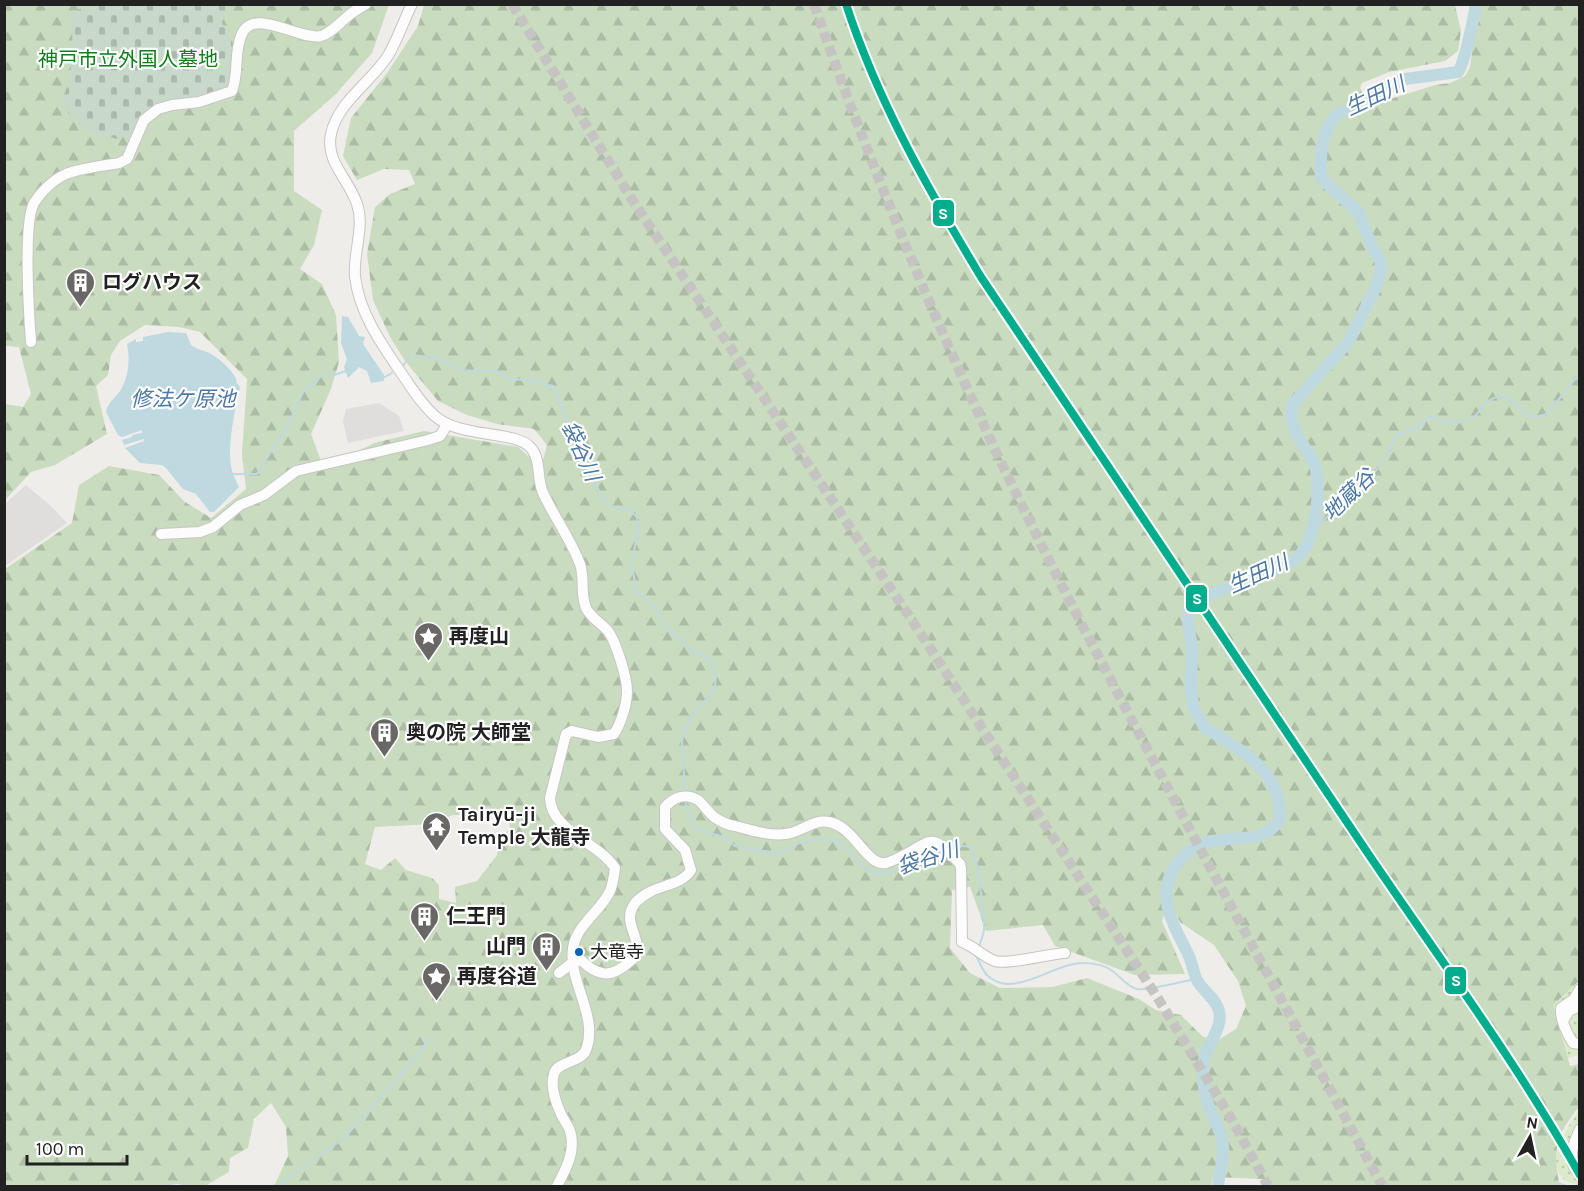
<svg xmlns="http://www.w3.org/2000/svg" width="1584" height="1191" font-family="Karla,'Noto Sans JP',sans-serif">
<defs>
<pattern id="grass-dots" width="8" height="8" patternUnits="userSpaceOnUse" patternTransform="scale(1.5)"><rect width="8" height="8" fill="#dbebca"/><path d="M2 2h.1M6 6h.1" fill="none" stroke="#bcc9ad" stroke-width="1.8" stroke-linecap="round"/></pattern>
<pattern id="forest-firs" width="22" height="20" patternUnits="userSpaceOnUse" patternTransform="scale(1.5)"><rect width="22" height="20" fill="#cadcc0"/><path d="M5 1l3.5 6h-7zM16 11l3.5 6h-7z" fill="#adbca5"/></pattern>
<pattern id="cemetery-stones" width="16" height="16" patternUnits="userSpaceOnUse" patternTransform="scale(1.5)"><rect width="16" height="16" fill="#c8d9ca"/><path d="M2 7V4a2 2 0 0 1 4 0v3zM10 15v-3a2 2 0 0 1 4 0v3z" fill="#acbaad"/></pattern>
</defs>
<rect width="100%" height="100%" fill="#efedea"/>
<!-- grass -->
<g fill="url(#grass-dots)">
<path d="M1579 959V1055L1565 1059 1541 983Z"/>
<path d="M1579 1111V1186C1576 1184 1569 1183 1566 1181 1543 1164 1567 1126 1579 1111Z"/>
</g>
<!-- forest -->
<path fill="url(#forest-firs)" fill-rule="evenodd" d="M5 5H389L372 53 336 94 294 131V191L322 210 314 245 300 269 322 284 336 315 339 362 331 389 311 434 324 469 374 443 424 431 518 447 528 456 542 464 547 445 534 429 497 424 467 415 438 401 405 361 390 337 373 300 367 254 375 207 390 194 415 184 409 170 384 169 357 180 343 156 351 118 387 73 418 26 424 5H1455L1461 31 1458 51 1445 61 1389 72 1362 83 1360 88 1371 105 1435 85 1450 83 1465 76 1470 67 1472 52 1469 5H1579L1580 980 1553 1005 1570 1066 1579 1064V1107C1558 1132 1552 1149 1559 1182L1569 1186H1263V1179L1213 1177 1211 1186H269L275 1184 288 1156 286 1127 271 1103 254 1119 248 1148 230 1158 229 1172 205 1186H187L178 1184 161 1186H5V569L72 523 79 485 109 466 159 475 185 502 211 518 246 489 242 454 247 379 200 332 179 327 145 325 120 341 111 355 108 375 96 386 107 434 55 465 31 472 5 500V404L23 407 31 394 19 347 5 346ZM453 815H508L510 828 500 839 497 855 477 881 455 887 456 903 439 899V885L432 878 406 870 395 858 381 870 365 864 375 827 433 824ZM970 887 986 931 1043 925 1055 946 1135 975 1185 974 1162 921 1169 900 1180 922 1214 945 1238 981 1246 1006 1236 1029 1216 1041 1202 1036 1181 1015 1156 1010 1139 999 1087 978 1052 987 1000 988 970 973 950 948 952 890Z"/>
<!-- cemetery -->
<path fill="url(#cemetery-stones)" d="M101 4 227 5 222 23 235 47 229 83 218 93 157 105 137 118 131 135 117 139 91 132 70 117 62 100C75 70 73 43 71 11Z"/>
<!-- parking -->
<g fill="#dfdedd">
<path d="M379 403 399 416 404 431 348 443 343 421 346 409Z"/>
<path d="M26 485 52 507 67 523 5 566V504Z"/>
</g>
<!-- water -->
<g fill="#bfd9e1">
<path d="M342 316 348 317 359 336 365 337 363 344 384 375V381L371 383 367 371 359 367 348 378 344 367 347 359 341 343Z"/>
<path d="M168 332 186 333 191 345C196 349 203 350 209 353 219 358 233 370 237 381L236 382 240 387C235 412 225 450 233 474 235 479 237 483 239 487L214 512H210L196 494 183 489 166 468 162 465 140 463 125 448 144 441V439L124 445 122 440 132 437V435L142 433V430L122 437 118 435 106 412C108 401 117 397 122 388 129 374 130 359 127 344L136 339V342L143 341V337Z"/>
</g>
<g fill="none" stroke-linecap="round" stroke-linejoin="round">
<!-- stream -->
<g stroke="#bfd9e1" stroke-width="2">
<path d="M403 366 410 355 439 358 457 368"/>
<path d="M460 370C474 371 487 370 501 372L507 379 529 380 553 386 586 465 602 497 608 503 615 508 630 510 637 517 638 533 631 563 637 592 654 606 667 628 676 636 692 650 709 659 716 675 715 686 708 698 695 710 685 729 682 741 685 793"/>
<path d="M383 378 392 373"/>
<path d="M233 474H257L289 423 304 390 323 375H334L346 371"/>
<path d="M1313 532 1349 493 1366 483 1386 458 1396 435 1419 427 1428 418 1434 417C1446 423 1461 426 1474 417 1479 413 1481 407 1486 403 1502 389 1515 400 1524 414L1535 417 1547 414 1580 373"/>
<path d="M685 801 693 825 699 830 724 837 735 846 775 853 783 852 797 844 811 840 825 839 839 842 871 873C891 878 923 859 943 852"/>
<path d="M951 849C958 846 967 843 973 850 977 857 985 920 984 929 984 935 980 942 979 947"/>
<path d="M976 956C980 962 982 971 988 976 1014 1000 1054 962 1084 963 1092 963 1104 965 1111 970 1119 975 1127 987 1137 989 1147 991 1183 981 1196 979"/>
<path d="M277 1186 344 1138 419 1054 429 1037"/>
</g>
<!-- river -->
<path stroke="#bfd9e1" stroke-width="12" d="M1218 1186C1219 1174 1224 1159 1223 1146 1222 1130 1212 1118 1208 1103 1204 1092 1203 1078 1203 1067 1204 1045 1224 1030 1219 1011 1216 998 1201 990 1196 978 1193 971 1192 963 1189 956 1173 923 1152 893 1180 860 1207 827 1242 847 1269 831 1272 829 1276 824 1279 822 1286 772 1240 750 1204 727L1193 706 1191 686 1192 649 1188 620 1189 610 1201 598 1235 585 1241 581C1294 564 1309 564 1317 504 1318 495 1318 470 1314 462 1304 445 1286 426 1293 404L1349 341 1375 289 1381 271 1380 259 1372 247 1359 213 1321 178C1320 156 1321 133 1335 116L1405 79 1458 72C1464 65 1474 17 1476 4"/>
<!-- minor-tunnel -->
<g stroke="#c6c4c2" stroke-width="10" stroke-dasharray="10 5" stroke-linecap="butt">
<path d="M512 4 631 198 913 622 1159 1000 1232 1120 1268 1186"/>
<path d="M814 4C860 137 913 268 971 397 1023 513 1082 626 1142 739 1221 889 1302 1037 1382 1186"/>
</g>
<defs>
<g id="minor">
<path d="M412 4C404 20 398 38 389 54 373 81 338 101 331 134 325 162 349 179 357 204 365 226 353 253 355 276 359 314 383 346 404 377 413 390 422 405 435 416 461 439 517 430 531 448 542 461 536 481 544 495 555 518 571 540 580 564 585 578 580 594 586 608 591 618 601 623 608 631 616 642 627 677 627 691 627 705 621 723 614 734L598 737 572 731 566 734 550 798C551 831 598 842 615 868 614 875 613 884 610 891 601 911 577 924 573 948 568 982 599 1016 586 1050 581 1063 557 1061 554 1074 550 1086 556 1103 561 1114 564 1121 570 1127 571 1135 575 1153 565 1171 557 1186"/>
<path d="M31 342C29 316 23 222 34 203 40 193 53 180 64 175 78 168 103 166 119 163L127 159 144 120 158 109 172 105 199 102 232 91C239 73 234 53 241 36 252 5 299 41 321 36 332 33 339 23 347 17 352 12 360 8 366 4"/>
<path d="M161 534 200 532 213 527 240 505 264 495 296 471 428 440 440 436 447 425"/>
<path d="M559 973 572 963 581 960C597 976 611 979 629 962 632 960 636 956 637 951 639 934 621 920 636 902 654 883 680 888 691 870L685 850 665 829V807C674 797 686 793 698 800 704 805 708 812 714 817 720 821 727 825 735 826 750 830 769 836 785 834 801 833 812 819 829 822 854 826 867 867 886 863 900 859 915 848 928 842 941 839 951 855 960 864L961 868 962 942C974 946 983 957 995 961 1006 965 1049 954 1065 953"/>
<path d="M1580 989 1574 999 1561 1008C1560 1019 1567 1034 1573 1043L1580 1044"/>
<path d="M1564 1019 1569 1011 1580 1006"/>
<path d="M1580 1129C1573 1143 1566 1164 1580 1174"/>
</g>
</defs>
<!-- minor casing -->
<use href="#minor" stroke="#c6c5c4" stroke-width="12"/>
<!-- minor -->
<use href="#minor" stroke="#fdfcfc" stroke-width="10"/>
<defs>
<path id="metro-1" d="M846 4C878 102 928 189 981 277 1109 468 1237 658 1365 849 1438 957 1516 1061 1580 1175"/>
</defs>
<!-- metro-1 casing -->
<use href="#metro-1" stroke="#fff" stroke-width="12"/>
<!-- metro-1 -->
<use href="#metro-1" stroke="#00ae8e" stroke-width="8"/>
</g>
<!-- icons -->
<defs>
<symbol id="building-pin" viewBox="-11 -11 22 30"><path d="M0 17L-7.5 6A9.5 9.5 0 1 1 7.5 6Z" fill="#696867" stroke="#fff"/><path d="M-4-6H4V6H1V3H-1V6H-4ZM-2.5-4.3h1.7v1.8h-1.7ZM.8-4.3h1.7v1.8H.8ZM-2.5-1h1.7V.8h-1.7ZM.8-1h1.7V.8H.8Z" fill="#fff"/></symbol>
<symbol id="sight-pin" viewBox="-11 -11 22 30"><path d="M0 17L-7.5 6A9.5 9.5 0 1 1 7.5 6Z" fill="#696867" stroke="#fff"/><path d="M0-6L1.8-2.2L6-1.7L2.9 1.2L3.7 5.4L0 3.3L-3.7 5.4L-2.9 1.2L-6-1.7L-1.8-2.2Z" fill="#fff"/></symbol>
<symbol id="temple-pin" viewBox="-11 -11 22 30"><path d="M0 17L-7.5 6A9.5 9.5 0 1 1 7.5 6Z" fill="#696867" stroke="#fff"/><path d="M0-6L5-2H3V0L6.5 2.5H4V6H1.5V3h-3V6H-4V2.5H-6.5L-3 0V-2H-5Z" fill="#fff"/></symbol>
</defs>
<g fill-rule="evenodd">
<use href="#building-pin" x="64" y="266" width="33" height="45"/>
<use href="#sight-pin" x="412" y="620" width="33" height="45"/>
<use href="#building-pin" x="368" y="716" width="33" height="45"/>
<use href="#temple-pin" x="420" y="810" width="33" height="45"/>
<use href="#building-pin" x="408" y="900" width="33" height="45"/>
<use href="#building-pin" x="530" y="930" width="33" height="45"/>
<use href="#sight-pin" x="420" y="960" width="33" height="45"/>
</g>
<!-- markers -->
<circle fill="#0065bd" stroke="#fff" stroke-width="2" cx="579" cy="952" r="5"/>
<g text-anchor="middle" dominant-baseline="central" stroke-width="4.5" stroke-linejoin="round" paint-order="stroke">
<!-- bus labels -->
<g font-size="18" fill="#212121" stroke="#fff" text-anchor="start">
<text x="590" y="952">大竜寺</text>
</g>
<!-- park labels -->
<g font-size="20" fill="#0f7e1b" stroke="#fff">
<text x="128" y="59">神戸市立外国人墓地</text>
</g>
<!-- poi labels -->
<g font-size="20" font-weight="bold" fill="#212121" stroke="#fff" text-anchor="start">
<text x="102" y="282">ログハウス</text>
<text x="449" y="636">再度山</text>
<text x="406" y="732">奥の院 大師堂</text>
<text x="458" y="814">Tairyū-ji<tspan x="458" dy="23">Temple 大龍寺</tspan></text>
<text x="446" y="916">仁王門</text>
<text x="526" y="946" text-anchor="end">山門</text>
<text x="457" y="976">再度谷道</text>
</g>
<!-- water labels -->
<g font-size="21" font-style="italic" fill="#4c78a7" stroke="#fff">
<text transform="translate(1375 96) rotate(-25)">生田川</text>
<text x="183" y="399">修法ケ原池</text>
<text transform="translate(581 451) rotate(66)">袋谷川</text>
<text transform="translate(1349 495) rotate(-44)">地蔵谷</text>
<text transform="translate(1258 574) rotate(-24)">生田川</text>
<text transform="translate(928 858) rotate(-17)">袋谷川</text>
</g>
</g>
<g stroke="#fff" stroke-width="2">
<rect x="932" y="199" width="23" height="28" rx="6" fill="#00ae8e"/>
<rect x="1185" y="584" width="23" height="29" rx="6" fill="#00ae8e"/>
<rect x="1444" y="966" width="23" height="29" rx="6" fill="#00ae8e"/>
</g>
<g font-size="16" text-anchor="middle" font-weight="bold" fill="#fff">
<text x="943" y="219">S</text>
<text x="1197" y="604">S</text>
<text x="1456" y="986">S</text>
</g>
<!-- border -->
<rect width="1584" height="1191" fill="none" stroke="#212121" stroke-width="12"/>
<!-- north arrow -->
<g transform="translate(1530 1137) rotate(9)" stroke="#ffffff" stroke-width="4.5" paint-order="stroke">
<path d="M0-4.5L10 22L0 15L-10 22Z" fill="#212121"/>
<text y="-9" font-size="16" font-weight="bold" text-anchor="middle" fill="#212121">N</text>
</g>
<!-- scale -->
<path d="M27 1155v9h100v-9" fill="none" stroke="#212121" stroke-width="3"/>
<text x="36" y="1155" font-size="18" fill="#212121" stroke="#ffffff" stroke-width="4.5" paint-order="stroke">100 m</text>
</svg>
